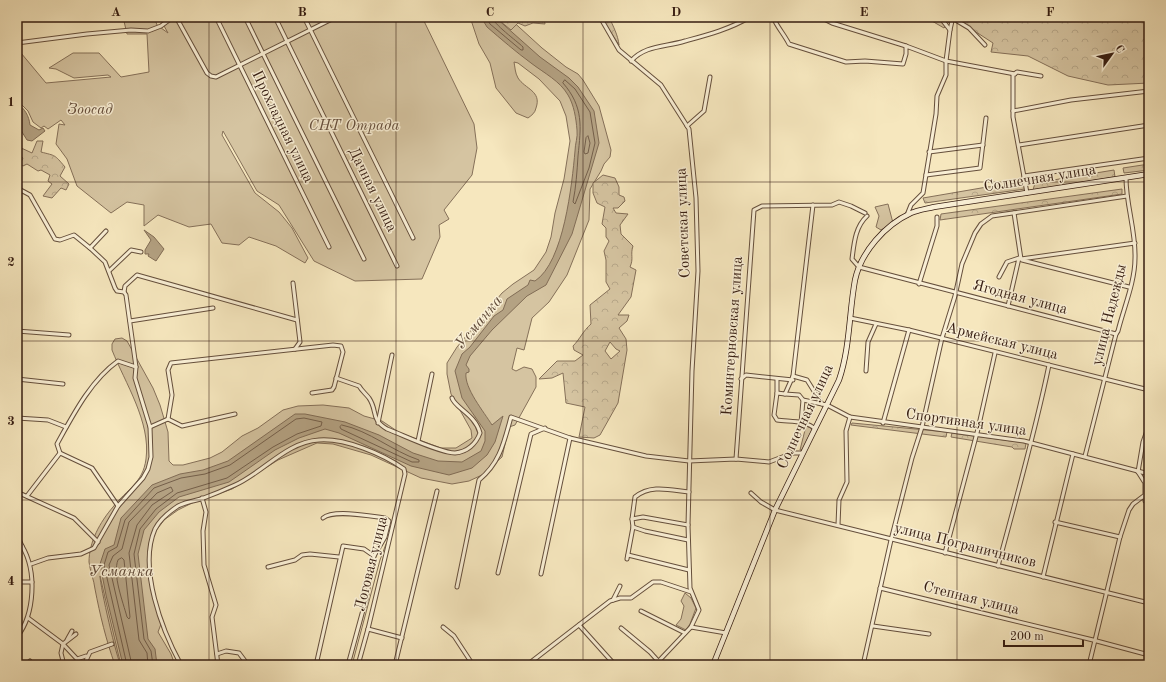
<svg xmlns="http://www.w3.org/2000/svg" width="1166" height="682" font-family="'Old Standard TT',serif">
<defs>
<pattern id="forest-crowns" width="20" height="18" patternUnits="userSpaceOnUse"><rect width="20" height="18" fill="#d5c4a1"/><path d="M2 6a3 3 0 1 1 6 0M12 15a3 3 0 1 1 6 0" fill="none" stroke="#b7a88a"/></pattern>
</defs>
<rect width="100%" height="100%" fill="#f6e7be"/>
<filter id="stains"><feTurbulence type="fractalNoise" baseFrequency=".005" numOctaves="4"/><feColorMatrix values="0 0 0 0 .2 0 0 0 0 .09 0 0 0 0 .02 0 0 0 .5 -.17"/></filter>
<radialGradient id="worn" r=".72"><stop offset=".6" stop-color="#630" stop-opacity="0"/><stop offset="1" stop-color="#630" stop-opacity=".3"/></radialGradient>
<!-- green -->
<g fill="#d5c4a1" stroke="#857059">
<path d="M123 17H154L157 25 168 33 159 17H422L474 124 477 148 472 175 444 210 449 219 439 225 440 237 422 279 355 281 314 261 279 205 257 191 223 131 222 135 255 193 279 212 292 228 308 258 305 263 276 246 249 237 239 245 222 243 211 224 189 227 158 215 144 226V205L127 202 111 213 77 186 67 159 56 144 59 124 65 125 61 120 48 129 44 126 41 128 33 122 28 111 17 100V50L21 53 46 83 111 77 108 75 74 78 56 69 49 68 73 53H99L121 77 149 72 147 34H127Z"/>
<path d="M470 17H508L542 48 566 67 578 74 583 80 599 106 611 150 610 157 604 164 601 171 590 189 589 220 567 275 549 302 532 318 524 350 517 348 512 369 516 371 524 367 532 369 536 377V387L515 425 509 427 502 457 482 475 469 481 452 484 421 478 371 455 333 444 317 443 278 460 232 489 192 503 178 510 164 520 153 535 149 570 161 624 158 632 171 654 175 665H115C106 640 100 615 95 589 94 580 90 571 89 562 89 542 100 522 113 507 127 489 143 483 146 459 151 422 125 383 112 350V344L115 339 122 338 127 341 153 388 160 405 168 432 169 461 173 465H183L210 458 222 452 242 436 258 428 283 410 298 406 323 405 349 408 364 416 382 421 400 433 441 448H456L472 438 471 430 451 394 447 374V363L457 347 502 293 513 284 534 270 546 252 551 237 555 213 564 179 570 141 566 116 560 101 539 79 518 63 514 62C515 67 515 73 518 78 525 89 542 91 536 108 535 113 532 115 528 118L516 113 496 88 490 63 479 44Z"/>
<path d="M888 204 893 223 881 230 876 227 879 216 875 207Z"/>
<path d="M806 426 813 429 803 450H800Z"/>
<path d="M685 593 691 598 696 608 690 624 686 630 676 625 681 619 684 606 681 601Z"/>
</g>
<!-- forest -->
<g fill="url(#forest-crowns)" stroke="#857059" fill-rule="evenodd">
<path d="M495 17H544L545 24 533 23 525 26 518 23 511 30Z"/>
<path d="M603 17H609C613 26 618 35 619 45L604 22Z"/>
<path d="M925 17H953L944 28Z"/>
<path d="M953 17H1149V83L1108 85 1068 76 1028 56 991 52 993 43Z"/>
<path d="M37 141H43L41 152C56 156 54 154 65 167L60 176 69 184 66 190 61 188 52 198 43 196 52 184 48 181 50 175 41 170 38 171 27 164 23 166 20 164 23 158 17 153V146L32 153Z"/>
<path d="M1149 164V170L1124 173 1123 168Z"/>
<path d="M1114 170 1115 177 1033 190 1035 183Z"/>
<path d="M603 175 615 178 619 187V195L624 197 625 201 618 208H613L616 213 628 214 620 225 621 234 633 246C630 255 634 258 630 267L636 270 631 297 618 315H629L627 321 619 328 626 339 627 350 618 403 600 435 594 438 579 437 585 407 566 403 563 373 552 378 539 379 557 361H575L583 355 574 350 573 346C580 339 583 331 591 324L590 305 610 289 606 282V260L604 251 609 241 606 237V228L602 224 605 207 597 203 593 193V183ZM610 342 616 349 620 351 611 359 605 351Z"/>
<path d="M1026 184 1025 189 925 203 923 198 987 187Z"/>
<path d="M1122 189V194L940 220 941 214Z"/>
<path d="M852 423 947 432 946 437 851 425Z"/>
<path d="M952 433 1026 443 1025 449H1014L1012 447 951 437Z"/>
<path d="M100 576 118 653 121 665C117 661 100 586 100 576Z"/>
</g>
<!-- water -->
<g fill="#b4a283" stroke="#816c55">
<path d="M481 17H495L540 57 569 78 578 87 594 111 599 143 572 234 546 285 527 296 492 330 470 356 466 365 469 369V372L466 373C464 388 484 412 492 425L503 416 495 442 487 455 472 468 449 475 411 466 339 433 325 429 299 438 275 450 229 482 179 497 159 512 144 530 138 554 148 639 155 649 157 665H123L106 595 100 564 105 549 114 545 121 518 152 485 180 474 203 470 228 461 295 414H305L345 422 379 435 413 453 438 461 462 462 481 451 485 441V431L462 398 455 371 462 354 470 347 494 316 503 310 507 299 528 285 530 280 535 281C564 262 572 184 575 151 575 144 578 137 577 130 576 118 574 105 568 95 560 81 544 73 531 63 516 52 501 39 487 27Z"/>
<path d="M17 103C25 109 29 116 30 125L39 130 43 128 45 131 32 141 27 140 17 124Z"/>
<path d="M144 230 154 237 164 249 156 261 148 256 149 254H145V250L151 240Z"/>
</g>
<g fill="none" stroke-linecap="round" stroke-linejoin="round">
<!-- shore -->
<g stroke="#745f4a" stroke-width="1">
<path d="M486 17 490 24 521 50H523V47C517 41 493 24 492 17"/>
<path d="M565 80 575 89 590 112 595 143 589 168 575 204 573 202C576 187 577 172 578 156 581 127 584 107 563 83Z"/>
<path d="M588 136 590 143 588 153 585 154 584 152 586 138Z"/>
<path d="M342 425C370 431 392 451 419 460V462H412L341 429 340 427Z"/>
<path d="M122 558 124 560 130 617 129 619 127 617C123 602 112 574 118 560Z"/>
<path d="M127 665 104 565 108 552 117 547 125 520 154 488 181 478 205 474 230 465 296 419 304 418 322 422 321 426 297 434 273 447 227 478 177 493 156 509 140 529 134 554 144 639 151 651 153 665"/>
<path d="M132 665 109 565 113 556 122 549 129 522 157 493 171 487 173 491 152 505 137 525 129 553 139 640 147 653 148 665"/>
</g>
<!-- stream -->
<path stroke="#816c55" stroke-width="1" d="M352 665 380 560 386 544"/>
<defs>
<g id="street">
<path d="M176 17 207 73 211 76 216 77 336 17"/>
<path d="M216 17 329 247"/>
<path d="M245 17 364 259"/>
<path d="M275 17 397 266"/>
<path d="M304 17 413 238"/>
<path d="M600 17 619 50 661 85 689 129 696 198 698 271 692 371 688 525 690 588 699 610 691 627 655 665"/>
<path d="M773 17C777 27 784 34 789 44L846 62 865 61 903 64 906 54V46L946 61 1015 74"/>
<path d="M820 17 832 23 906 46"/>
<path d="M950 30 952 21 954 19 969 28 985 45"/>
<path d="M17 43 87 34 131 30 148 31 161 26 173 17"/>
<path d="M631 61C645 45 666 47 685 41 707 35 730 29 750 17"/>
<path d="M1013 111 1071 100 1149 91"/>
<path d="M687 126 704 111 710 77"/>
<path d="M1019 145 1149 125"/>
<path d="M929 152 983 145"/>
<path d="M926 175 980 168 986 118"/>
<path d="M1024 176 1149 158"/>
<path d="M17 188 30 195 55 239 60 240 74 235 90 248"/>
<path d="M1027 193 1013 117V75L1017 72 1041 76"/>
<path d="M813 205 793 376 785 394 777 393 774 415 777 420C788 422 807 420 815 429"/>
<path d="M1014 213 1021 259 1135 243"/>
<path d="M907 215 911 205 923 193 936 114 937 96 946 75V61L950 30 940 17"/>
<path d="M867 216C855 227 854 244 852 259L859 267 1116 334"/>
<path d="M1022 260 1129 287"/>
<path d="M109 271 131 250 141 252"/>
<path d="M999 277 1007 262 1019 258 1008 306"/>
<path d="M293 283 300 342 295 349"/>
<path d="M919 284 937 226V217"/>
<path d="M124 292 125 286 137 275 297 320"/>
<path d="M850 318 909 330 1149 390"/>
<path d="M130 321 213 308"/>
<path d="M17 331 69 335"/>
<path d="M866 371 868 342 876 324"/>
<path d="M793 376 807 380 822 404 827 405 850 417 1024 441 1149 474"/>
<path d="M336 378 359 386C362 391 365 393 369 398 378 411 370 419 387 429 403 435 440 453 455 453 467 452 476 444 480 433 475 414 455 408 452 398"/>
<path d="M17 379 63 384"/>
<path d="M741 379 746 375 793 380"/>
<path d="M777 379V393"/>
<path d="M785 394 799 395 803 400 822 404"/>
<path d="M17 418 48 420 66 427"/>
<path d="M168 419 172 395 168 370 171 363 333 345 341 346 343 352 334 387 332 390 312 393"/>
<path d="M378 423 392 355"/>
<path d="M801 423 803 400"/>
<path d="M883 423 909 330"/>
<path d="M150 427 168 419 182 426 235 414"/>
<path d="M418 441 432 374"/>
<path d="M60 453 57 444C73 415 91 380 118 361L136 367"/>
<path d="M1085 456 1116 334 1118 331C1124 307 1135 282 1135 258 1136 231 1126 205 1126 178"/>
<path d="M736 459 754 210 762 206 832 205 839 202 851 206 865 213"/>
<path d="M1138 472 1143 442 1149 425"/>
<path d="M17 492 74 518 98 542"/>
<path d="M751 493 761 502 775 510 1149 603"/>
<path d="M1145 495V501L1149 504"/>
<path d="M27 496 60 453 92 468 118 506"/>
<path d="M202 498 206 512 203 531 204 565 216 605 212 617 218 665"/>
<path d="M323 518C333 509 371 516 385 518L389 521 385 537 374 556 366 599 348 665"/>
<path d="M632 519 635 497C651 484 670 490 689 492"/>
<path d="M1055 522 1120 537"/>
<path d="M838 525 839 500 847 482 846 431 850 417"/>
<path d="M633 527 645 531 688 540"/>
<path d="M17 535 22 546"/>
<path d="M17 544 22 546C37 571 35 614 17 637"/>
<path d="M945 553 978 429 995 353"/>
<path d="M628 555 689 570"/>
<path d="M627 559 633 527 632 519 643 517 688 525"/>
<path d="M31 564 48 558 81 554 94 548 118 506 143 478 148 469 151 457 150 427 135 378 136 367 126 295 124 292 117 291 115 288 105 262 90 248 106 231"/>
<path d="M998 566C1016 499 1035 433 1049 365"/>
<path d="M268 567 295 560 302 555 310 554 339 557"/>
<path d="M498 573 531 434 545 428"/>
<path d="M541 574 570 438"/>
<path d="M1043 577 1073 454"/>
<path d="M17 582H32"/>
<path d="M457 587 479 480C500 463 504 442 511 417L570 438 646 456 689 461 736 459 769 462 793 453H803"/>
<path d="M880 588 1093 640 1149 655"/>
<path d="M613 600 620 586"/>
<path d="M641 611 685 633"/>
<path d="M28 618 63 644 77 659 86 656"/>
<path d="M579 625 615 665"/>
<path d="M873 626 929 634"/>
<path d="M443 627 454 636 473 665"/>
<path d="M691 627 726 633"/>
<path d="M621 628 650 652 659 662"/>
<path d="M368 629 402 638"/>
<path d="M67 640 72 631"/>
<path d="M217 654 226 651 239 653 248 665"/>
<path d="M26 665 30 661"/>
<path d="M64 665 61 653 63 644 76 634"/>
<path d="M84 665 90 652 112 644"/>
<path d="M181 665C162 630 138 568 155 529 160 519 169 512 178 506 186 502 193 501 201 499 212 495 224 490 235 485 264 472 286 442 319 440 345 438 383 454 404 469L405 474 368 629 358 665"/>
<path d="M316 665 343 546 364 549 374 556"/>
<path d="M395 665 437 491"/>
<path d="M527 665 610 601 620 598H631L653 582H661L691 592"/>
<path d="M863 665 891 540 912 458 922 427 942 338 955 296 962 264 975 233 981 224 992 216 1127 196"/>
<path d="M1089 665 1120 537 1129 510 1133 504 1145 495V483L1138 472"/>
</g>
<path id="secondary" d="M713 665 775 510 839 380C850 348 849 313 855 280 861 252 885 225 911 213 918 210 926 209 934 207L1149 174"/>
</defs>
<!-- street casing -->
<use href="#street" stroke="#654f3c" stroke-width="5"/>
<!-- secondary casing -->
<use href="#secondary" stroke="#351c11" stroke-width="6"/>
<!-- street -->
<use href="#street" stroke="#f9efd5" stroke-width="3"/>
<!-- secondary -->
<use href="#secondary" stroke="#f9efd5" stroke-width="4.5"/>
</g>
<!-- grid -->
<path fill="none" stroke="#351c11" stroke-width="1" stroke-opacity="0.55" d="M209 17V665M396 17V665M583 17V665M770 17V665M957 17V665M17 182H1149M17 341H1149M17 500H1149"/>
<g text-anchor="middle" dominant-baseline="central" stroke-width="3" stroke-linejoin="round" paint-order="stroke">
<!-- park labels -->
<g font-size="15" font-style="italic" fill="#654e3c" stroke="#f9efd5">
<text x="90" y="110">Зоосад</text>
<text x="354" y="126">СНТ Отрада</text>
</g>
<!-- street labels -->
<g font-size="15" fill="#351c11" stroke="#f9efd5">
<text transform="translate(282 127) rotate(64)">Прохладная улица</text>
<text transform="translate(1040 179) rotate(-9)">Солнечная улица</text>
<text transform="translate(372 190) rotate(64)">Дачная улица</text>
<text transform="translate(684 223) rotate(-92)">Советская улица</text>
<text transform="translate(1020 298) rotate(15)">Ягодная улица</text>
<text transform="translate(1110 315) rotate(-76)">улица Надежды</text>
<text transform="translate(733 336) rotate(-86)">Коминтерновская улица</text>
<text transform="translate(1002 342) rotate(14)">Армейская улица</text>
<text transform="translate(806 417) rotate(-65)">Солнечная улица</text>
<text transform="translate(966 423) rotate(8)">Спортивная улица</text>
<text transform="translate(965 546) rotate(14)">улица Пограничников</text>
<text transform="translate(372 564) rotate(-76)">Логовая улица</text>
<text transform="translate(971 599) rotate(14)">Степная улица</text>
</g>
<!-- water labels -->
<g font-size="16" font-style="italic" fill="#614b39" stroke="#f9efd5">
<text transform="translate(479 323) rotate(-50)">Усманка</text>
<text x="121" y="572">Усманка</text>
</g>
</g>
<!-- margin -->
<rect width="1166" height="682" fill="none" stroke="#f6e7be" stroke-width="44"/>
<!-- north arrow -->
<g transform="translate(1112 54) rotate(57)" stroke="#f9efd5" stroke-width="3" paint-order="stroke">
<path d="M0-3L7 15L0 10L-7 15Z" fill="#351c11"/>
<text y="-6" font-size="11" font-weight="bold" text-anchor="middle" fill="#351c11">С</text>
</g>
<!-- scale -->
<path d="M1004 640v6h79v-6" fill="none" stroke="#351c11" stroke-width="2"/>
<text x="1010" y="640" font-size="12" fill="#351c11" stroke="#f9efd5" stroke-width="3" paint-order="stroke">200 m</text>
<rect x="22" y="22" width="1122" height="638" fill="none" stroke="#351c11" stroke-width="1.5"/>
<g font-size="13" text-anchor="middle" font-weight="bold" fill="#351c11">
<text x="116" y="16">A</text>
<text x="302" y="16">B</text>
<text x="490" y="16">C</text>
<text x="676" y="16">D</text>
<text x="864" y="16">E</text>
<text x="1050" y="16">F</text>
<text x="11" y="106">1</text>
<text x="11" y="266">2</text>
<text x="11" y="425">3</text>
<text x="11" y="585">4</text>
</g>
<rect width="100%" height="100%" filter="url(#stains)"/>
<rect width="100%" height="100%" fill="url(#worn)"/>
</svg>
